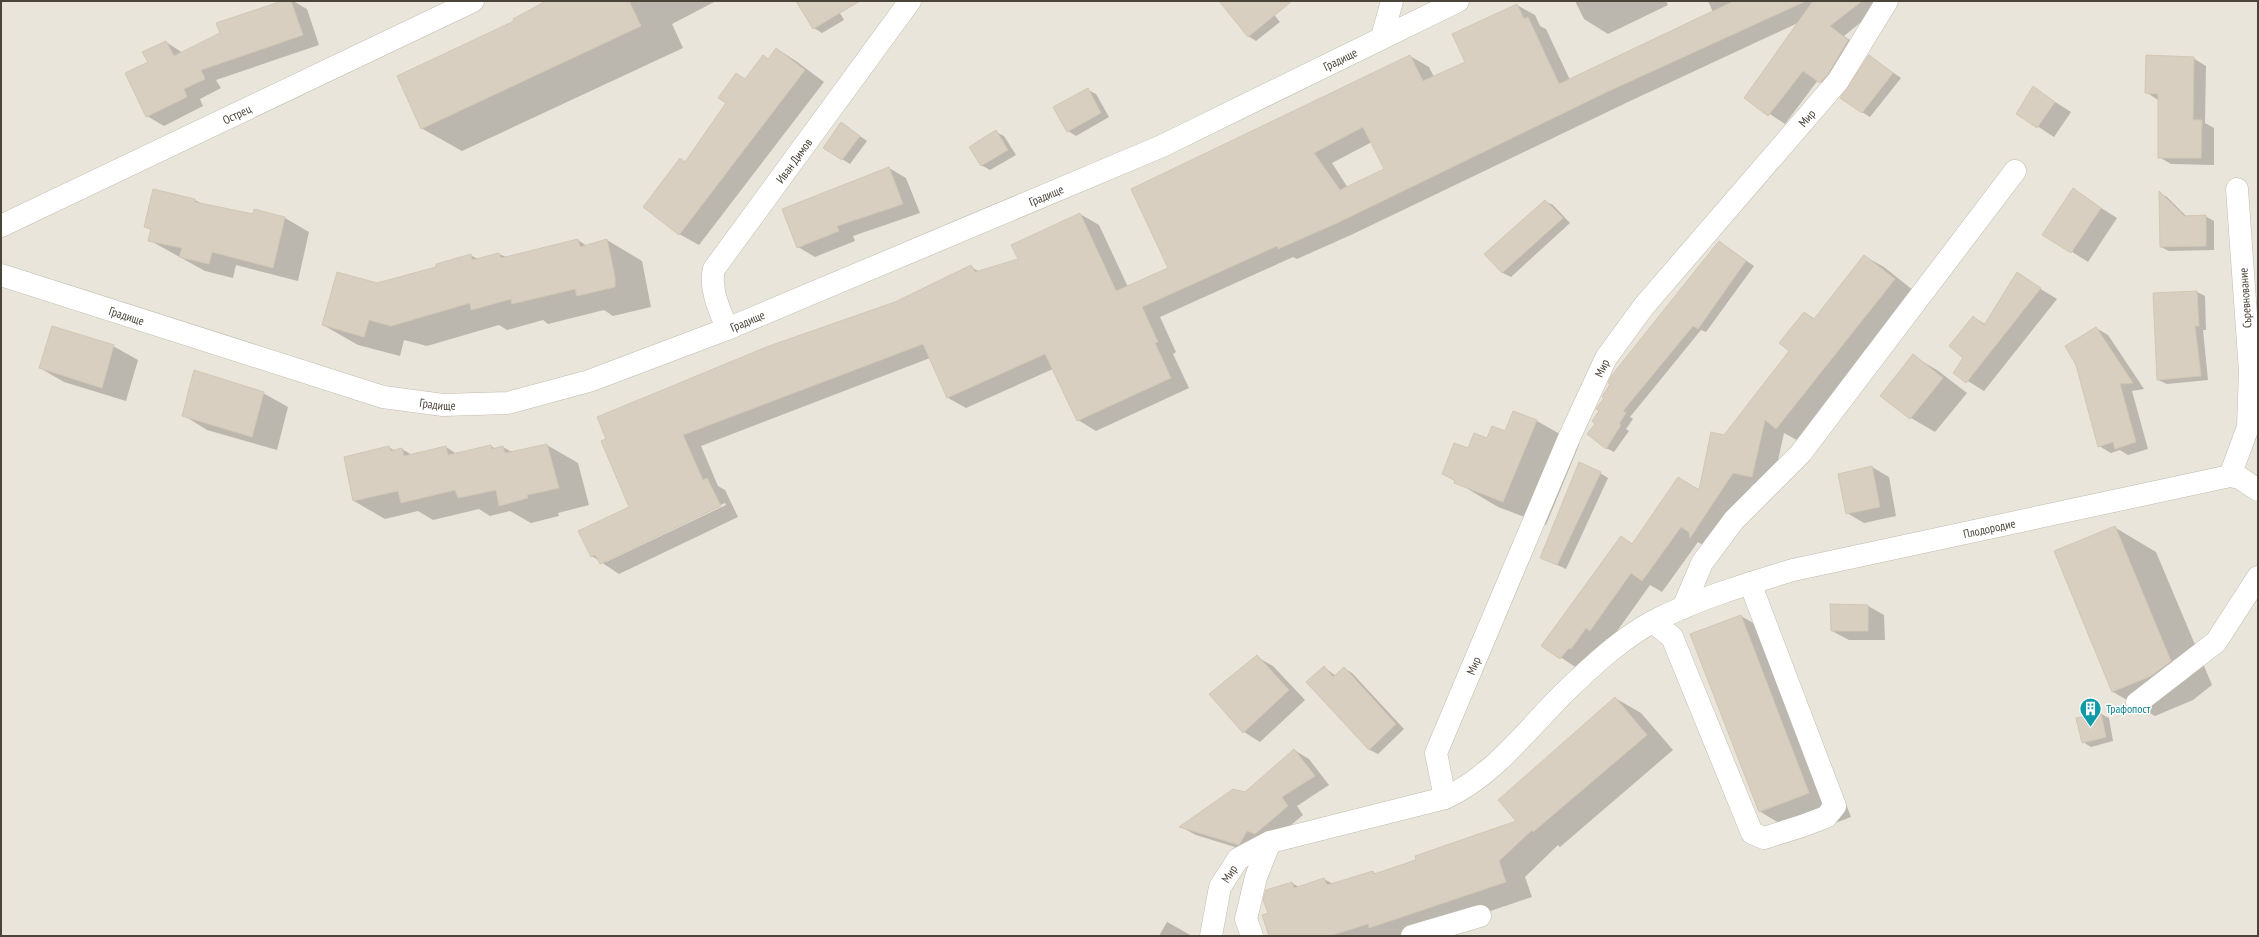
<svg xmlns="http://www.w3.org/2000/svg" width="2259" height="937" font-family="'PT Sans Narrow',sans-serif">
<rect width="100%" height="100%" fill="#f6f3ec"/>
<!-- residential -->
<rect fill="#eae5da" x="1" y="1" width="2257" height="935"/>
<!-- shadow -->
<g fill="#0003" fill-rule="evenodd">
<path d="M285 1H293L307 9 319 45 216 80 221 88 200 99 203 106 164 126 147 116 149 63 166 42 183 53Z"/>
<path d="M555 1H716L672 24 683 48 462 151 421 128 515 22Z"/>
<path d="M797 1H833L844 20 822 33 814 28Z"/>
<path d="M1230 1H1263L1280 22 1256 41 1248 36Z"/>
<path d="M1575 1H1666L1668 5 1608 34 1584 19Z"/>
<path d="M1708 1H1876L1866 18 1844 36 1864 50 1836 91 1818 80 1785 124 1746 98 1800 22 1628 102 1353 234 1297 259 1293 257 1160 317 1176 352 1173 354 1189 388 1096 431 1078 420 1053 369 966 408 948 398 930 358 701 446 718 486 725 490 738 517 619 574 592 556 631 508 603 441 971 267 980 272 1019 260 1080 214 1099 225 1128 287 1170 268 1410 56 1429 67 1434 77 1467 63 1517 5 1535 15 1540 26 1546 29 1570 80 1713 12ZM1372 142 1386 170 1348 188 1332 163ZM725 503 726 505 606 562V560Z"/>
<path d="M777 49 796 61 824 82 699 245 679 234 746 80 763 56 769 59Z"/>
<path d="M1869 56 1901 78 1870 117 1862 112Z"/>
<path d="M2193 58 2206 66 2205 123 2214 128V165L2171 164 2159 157 2158 100 2146 92Z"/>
<path d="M2033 88 2071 112 2054 137 2017 113Z"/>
<path d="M1088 90 1096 94 1109 117 1076 136 1068 131Z"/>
<path d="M842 124 867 141 850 164 842 159Z"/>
<path d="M996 132 1004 136 1016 155 990 170 981 165Z"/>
<path d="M889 168 906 178 920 213 853 236 855 241 815 257 798 247Z"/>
<path d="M2073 190 2117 218 2088 262 2044 234Z"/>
<path d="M2160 193 2167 197 2187 217 2205 216 2214 221V250L2169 251 2161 247Z"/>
<path d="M195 200 205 205 254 215 285 218 309 232 298 281 236 265 233 278 205 271 149 240 151 230 146 227Z"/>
<path d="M1545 201 1553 205 1570 223 1511 277 1503 273 1486 254Z"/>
<path d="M578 240 587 246 607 240 642 261 651 307 613 316 604 310 548 324 543 320 507 330 499 325 427 346 404 340 400 356 358 345 323 325 377 284 437 267 470 255 478 259 499 254 506 257Z"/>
<path d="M1727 247 1754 266 1706 332 1701 330 1630 417 1633 419 1626 429 1629 431 1614 452 1606 448 1596 424 1611 384Z"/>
<path d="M1864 256 1884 267 1914 291 1797 440 1784 433 1772 488 1753 484 1710 549 1698 542 1662 592 1650 585 1610 641 1606 639 1591 660 1580 670 1542 645 1621 537 1633 544 1679 478 1700 490 1724 436 1790 351 1805 313 1815 319Z"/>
<path d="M2017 274 2057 299 1984 391 1955 373 1964 358 1973 317 1985 324Z"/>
<path d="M2197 292 2205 296 2206 330H2203L2208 380 2167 384 2158 380 2154 294Z"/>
<path d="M2096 328 2108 335 2144 389 2132 391 2148 449 2128 455 2120 450 2111 453 2099 446Z"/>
<path d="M113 346 138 360 126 401 64 382 40 368Z"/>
<path d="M1913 356 1937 370 1967 393 1935 432 1911 418 1881 395Z"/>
<path d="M263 393 288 407 277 450 207 430 183 415Z"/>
<path d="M1537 421 1579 445 1546 525 1498 507 1443 474 1468 450Z"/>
<path d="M547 445 578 463 589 505 558 513 559 516 531 523 510 511 490 516 479 509 433 520 418 511 385 519 354 501 345 458 389 447 395 451 402 449 412 455 446 447 457 454 491 446 496 449 503 447 512 452Z"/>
<path d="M1872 467 1889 477 1896 516 1864 523 1847 513Z"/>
<path d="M1600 473 1608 478 1566 569 1542 558Z"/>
<path d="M2114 527 2156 552 2212 685 2193 700 2155 716 2113 692 2056 551Z"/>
<path d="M1868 606 1884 615 1885 640H1849L1832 631Z"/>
<path d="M1741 616 1783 640 1851 817 1801 836 1759 811Z"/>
<path d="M1257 657 1273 666 1305 700 1260 742 1244 732 1211 694Z"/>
<path d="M1324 667 1336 676 1344 668 1352 673 1404 729 1378 754 1370 750 1307 682Z"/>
<path d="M1615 698 1641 713 1673 750 1560 847 1558 845 1525 877 1532 897 1416 936H1270L1269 914 1292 883 1299 887 1324 879 1333 884 1373 872 1377 874 1518 821Z"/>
<path d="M2101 714 2109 718 2113 741 2091 747 2083 742Z"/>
<path d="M1294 750 1309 759 1329 785 1297 806 1303 815 1271 842 1254 853 1196 835 1181 827 1245 794Z"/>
<path d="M1167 922 1185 932 1192 936H1159Z"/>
</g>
<!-- building -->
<g fill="#d8cfc1" stroke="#d3c7b4" fill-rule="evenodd">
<path d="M282 1H291L303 35 201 70 205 79 184 89 187 97 146 117 125 73 148 62 142 52 166 41 174 56 220 33 216 23Z"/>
<path d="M546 1H629L641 26 421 129 397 76 514 21 513 19Z"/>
<path d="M796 1H860L813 29Z"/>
<path d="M1219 1H1292L1248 37Z"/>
<path d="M1734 1H1806L1609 91 1335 224 1278 249 1277 246 1142 307 1158 342 1155 343 1171 378 1077 421 1045 354 947 398 923 344 683 435 703 480 707 478 721 506 600 564 595 555 591 557 578 531 629 507 601 441 606 439 597 417 769 346 895 302 971 265 975 272 1018 259 1011 245 1080 213 1116 291 1168 268 1131 189 1410 55 1423 81 1465 62 1452 34 1517 4 1524 19 1528 17 1559 84ZM1363 127 1384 169 1340 190 1314 153Z"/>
<path d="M1813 1H1862L1830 26 1848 40 1828 74 1820 83 1803 71 1768 116 1744 98Z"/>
<path d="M776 48 805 70 679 235 643 207 680 158 685 162 726 103 718 98 736 73 745 79 763 55 768 59Z"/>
<path d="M1869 55 1893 73 1862 113 1840 98Z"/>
<path d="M2146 55 2194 57 2193 120H2202L2201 158H2158V94L2145 93Z"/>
<path d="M2033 86 2055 102 2037 128 2016 114Z"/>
<path d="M1088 88 1101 113 1067 132 1053 107Z"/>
<path d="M841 122 860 136 842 160 823 148Z"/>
<path d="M996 130 1008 150 981 166 969 147Z"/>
<path d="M889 167 903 204 837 226 839 231 797 248 782 209Z"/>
<path d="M2073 188 2101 208 2071 253 2042 235Z"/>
<path d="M153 189 195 199V202L253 214 254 209 285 217 273 268 212 252 209 264 179 257 182 248 148 241 151 229 144 227Z"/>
<path d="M2159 191 2184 216 2206 215V246L2160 247Z"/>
<path d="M1545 200 1563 218 1502 273 1484 254Z"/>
<path d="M578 239 580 247 607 239 615 277V287L577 296 575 289 512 304 511 299 471 310 470 303 391 326 369 320 364 337 322 325 337 272 377 283 436 267V264L471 254 472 260 499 253 501 258Z"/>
<path d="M1719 241 1746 261 1698 329 1693 326 1623 411 1626 413 1619 424 1621 425 1606 449 1587 434 1595 424 1592 421 1599 411 1596 409 1604 398 1602 397 1610 384 1608 383 1612 375Z"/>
<path d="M1864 255 1895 279 1776 429 1765 420 1752 477 1733 473 1690 538 1689 532 1681 527 1642 581 1631 573 1590 631 1586 628 1571 649 1569 648 1560 659 1541 646 1621 536 1632 544 1678 477 1699 490 1711 432 1724 435 1789 351 1779 343 1804 312 1814 319Z"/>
<path d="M2017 272 2041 288 1966 383 1953 373 1963 358 1949 346 1973 316 1984 325Z"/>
<path d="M2197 291 2199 326H2195L2201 376 2157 380 2153 293Z"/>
<path d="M52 326 114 345 102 388 39 368Z"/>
<path d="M2096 327 2133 383 2120 384 2136 442 2115 449 2113 442 2098 447 2076 365 2065 346Z"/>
<path d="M1913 354 1943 378 1910 419 1880 396Z"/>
<path d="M194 370 264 392 252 437 182 416Z"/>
<path d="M1513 411 1537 420 1503 502 1454 483 1455 480 1442 474 1454 443 1468 448 1474 433 1487 438 1492 426 1505 431Z"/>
<path d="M547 444 559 488 527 495 528 498 499 506 496 490 458 498 455 490 401 503 398 491 353 501 344 457 389 446 391 451 402 448 404 456 446 446 448 455 491 445 492 449 503 446 505 453Z"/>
<path d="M1579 462 1601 472 1557 565 1540 558Z"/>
<path d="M1872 466 1880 507 1846 514 1838 474Z"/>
<path d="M2115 526 2171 661 2151 676 2112 692 2054 551Z"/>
<path d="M1830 604 1868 605V631H1831Z"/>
<path d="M1741 615 1809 793 1759 812 1690 634Z"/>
<path d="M1257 655 1289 690 1243 733 1209 694Z"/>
<path d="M1324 666 1333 677 1344 667 1396 724 1369 750 1306 682Z"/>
<path d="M1615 697 1647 735 1533 832 1532 830 1499 861 1506 882 1369 928 1368 924 1329 936H1269L1262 915 1268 913 1263 900 1266 890 1292 882 1294 888 1324 878 1327 885 1373 871 1374 874 1416 860 1415 856 1516 821 1498 800Z"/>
<path d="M2101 713 2106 737 2082 743 2076 718Z"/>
<path d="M1294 749 1315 776 1282 797 1288 806 1255 834 1247 831 1239 845 1179 827 1233 789 1245 792Z"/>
</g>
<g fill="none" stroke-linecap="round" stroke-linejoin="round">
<defs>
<g id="minor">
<path d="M1382 37 1392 1"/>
<path id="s1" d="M1 226 473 1"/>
<path id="s2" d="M1 275 383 397 443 405 508 403 589 381 727 329 1162 146 1458 1"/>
<path id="s3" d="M727 329C720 310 709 289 714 269L910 1"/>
<path d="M2230 476 2248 427 2250 371 2237 189"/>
<path d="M1683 608 1702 563 1734 520 1801 453 2015 171"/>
<path d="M1653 622 1672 637 1752 833 1764 838 1802 826 1826 817 1835 806 1750 583"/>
<path d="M2137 703 2216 642 2258 577"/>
<path id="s4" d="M1445 798 1436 753 1569 438 1606 358 1644 306 1838 81 1887 1"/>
<path id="s5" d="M1211 936 1220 887 1238 859 1270 842 1445 798C1494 776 1528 728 1566 691 1592 666 1622 638 1654 621 1697 599 1746 584 1793 570L2230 476 2240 478 2258 490"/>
<path d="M1252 936 1246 919 1256 877 1270 842"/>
<path d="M1412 936 1480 916"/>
</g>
</defs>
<!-- minor casing -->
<use href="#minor" stroke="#c2bbae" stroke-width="23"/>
<!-- minor -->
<use href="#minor" stroke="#fff" stroke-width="22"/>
</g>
<!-- icons -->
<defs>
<symbol id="building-pin" viewBox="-11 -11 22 30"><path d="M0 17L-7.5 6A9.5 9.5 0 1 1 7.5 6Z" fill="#0f9aa8" stroke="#fff"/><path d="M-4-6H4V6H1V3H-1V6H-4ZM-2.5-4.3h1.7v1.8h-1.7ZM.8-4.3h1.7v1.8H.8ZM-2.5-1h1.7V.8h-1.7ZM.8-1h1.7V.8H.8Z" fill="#fff"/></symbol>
</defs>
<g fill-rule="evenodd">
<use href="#building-pin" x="2078" y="696" width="25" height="34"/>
</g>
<g text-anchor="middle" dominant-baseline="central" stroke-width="3" stroke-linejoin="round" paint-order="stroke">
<!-- street labels -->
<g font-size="12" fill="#4b4439" stroke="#fff">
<text stroke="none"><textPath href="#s2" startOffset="1428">Градище</textPath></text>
<text stroke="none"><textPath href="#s1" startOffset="261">Острец</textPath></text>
<text stroke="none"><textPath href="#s4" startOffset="789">Мир</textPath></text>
<text stroke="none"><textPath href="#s3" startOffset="197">Иван Димов</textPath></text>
<text stroke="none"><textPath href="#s2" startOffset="1104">Градище</textPath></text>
<text transform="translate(2245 298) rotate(-94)">Съревнование</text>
<text stroke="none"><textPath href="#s2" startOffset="132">Градище</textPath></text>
<text stroke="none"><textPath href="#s2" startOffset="780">Градище</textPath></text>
<text stroke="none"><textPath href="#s4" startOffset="465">Мир</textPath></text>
<text stroke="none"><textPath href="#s2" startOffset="456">Градище</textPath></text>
<text stroke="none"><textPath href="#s5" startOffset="924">Плодородие</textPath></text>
<text stroke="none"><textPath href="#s4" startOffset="141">Мир</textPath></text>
<text stroke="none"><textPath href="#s5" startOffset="66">Мир</textPath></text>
</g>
<!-- culture labels -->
<g font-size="12" fill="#0d838f" stroke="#fff" text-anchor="start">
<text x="2106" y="708">Трафопост</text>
</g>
</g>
<!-- border -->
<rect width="2259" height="937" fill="none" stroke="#4b4439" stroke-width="4"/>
</svg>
